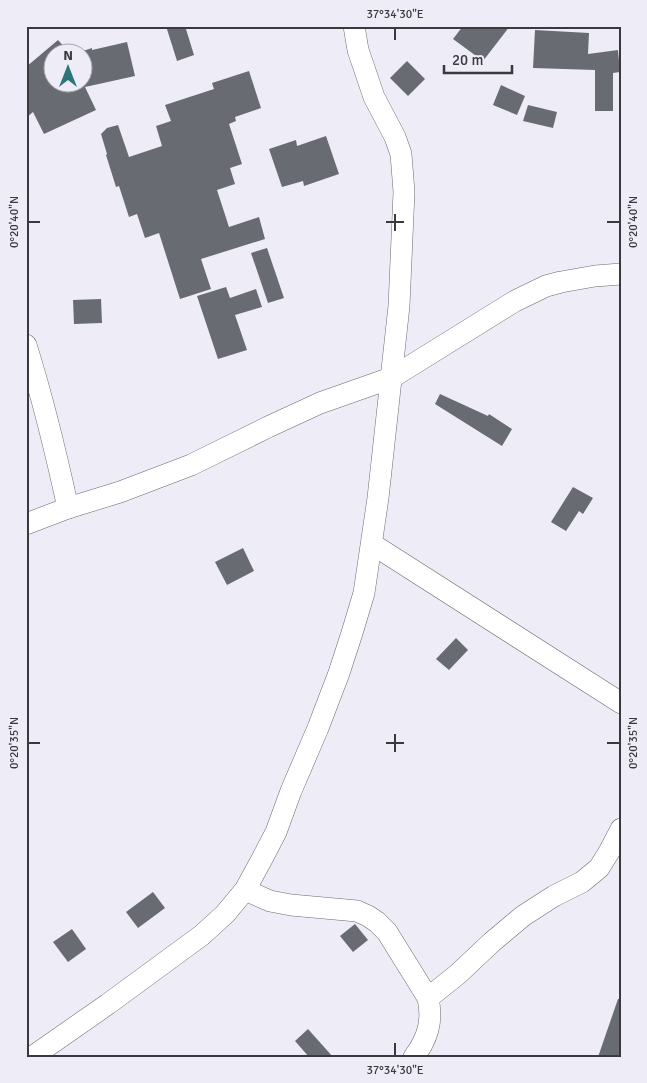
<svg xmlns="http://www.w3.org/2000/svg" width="647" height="1083" font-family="Signika,sans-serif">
<rect width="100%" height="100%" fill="#eeedf7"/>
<!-- building -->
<g fill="#696b73">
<path d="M166 26H185L194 55 177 61Z"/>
<path d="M463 26H510L483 61 453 39Z"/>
<path d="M535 30 589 33 588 54 618 50 620 72 613 73V111H595V70L533 68Z"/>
<path d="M58 40 69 52H52V82H82V52H80L92 48V50L127 42 135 76 85 87 96 110 44 134 33 112 26 118V67Z"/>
<path d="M407 61 425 79 408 96 390 78Z"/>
<path d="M249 71 261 108 235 117 236 121 229 124 242 164 230 168 235 184 217 190 229 227 259 217 265 239 201 259 211 289 180 299 159 233 145 238 137 214 129 217 119 186 116 187 106 155 107 154 101 134 107 128 118 125 129 157 162 146 156 126 171 121 165 105 214 89 212 83Z"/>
<path d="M501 85 525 96 517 115 493 105Z"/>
<path d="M528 105 557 112 553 128 523 121Z"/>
<path d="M326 136 339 174 304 186 303 181 282 187 269 149 296 140 297 146Z"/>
<path d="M267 248 284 298 268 303 251 253Z"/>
<path d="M226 287 230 298 256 289 262 307 235 315 247 350 218 359 197 296Z"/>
<path d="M101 299 102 323 74 324 73 300Z"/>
<path d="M440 394 488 416 489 414 512 429 502 446 435 404Z"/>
<path d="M573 487 593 498 583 514 579 511 566 531 551 522Z"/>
<path d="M243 548 254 571 227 585 215 562Z"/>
<path d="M456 638 468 650 449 670 436 659Z"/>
<path d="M153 892 165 908 138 928 126 912Z"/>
<path d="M355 924 368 940 353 952 340 936Z"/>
<path d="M72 929 86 949 68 962 53 942Z"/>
<path d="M618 999H621V1049L618 1057H598Z"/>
<path d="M308 1029 333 1057H309L295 1041Z"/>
</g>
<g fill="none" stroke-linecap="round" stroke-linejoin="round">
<defs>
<g id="street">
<path d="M26 345C43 399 56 453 68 508"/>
<path d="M26 524 68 508 120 492 191 465 268 427 320 403 391 378 515 301 546 286 561 282 595 276 621 274"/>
<path d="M372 544 621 703"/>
<path d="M245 890 270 901 291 905 357 911 368 916 377 922 387 932 428 998C433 1021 428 1038 414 1057"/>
<path d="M428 998 458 974 492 942 523 916 554 896 582 882 599 868 609 852 621 829"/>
<path d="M32 1057 108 1004 202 935 225 914 245 890 262 859 276 832 291 791 318 728 339 673 352 633 364 593 378 498 399 306 404 192 401 154 395 137 374 97 358 50 354 26"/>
</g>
</defs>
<!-- street casing -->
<use href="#street" stroke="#6a6971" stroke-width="22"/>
<!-- street -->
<use href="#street" stroke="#fff" stroke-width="21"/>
</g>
<!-- ticks -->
<path fill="none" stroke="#3a393d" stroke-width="2" d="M395 28V40M395 214V231M28 222H40M386 222H404M607 222H620M395 734V752M28 743H40M386 743H404M607 743H620M395 1043V1056"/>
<!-- border -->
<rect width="647" height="1083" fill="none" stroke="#eeedf7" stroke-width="55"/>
<!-- north arrow -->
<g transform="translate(68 68)"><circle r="24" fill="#eeedf7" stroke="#a6a5ad"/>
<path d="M0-4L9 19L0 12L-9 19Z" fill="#2c7678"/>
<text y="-8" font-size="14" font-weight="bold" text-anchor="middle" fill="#3a393d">N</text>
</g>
<!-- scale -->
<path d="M444 65v8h68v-8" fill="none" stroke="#3a393d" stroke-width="2.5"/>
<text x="452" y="65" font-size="15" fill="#3a393d" stroke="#eeedf7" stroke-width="4" paint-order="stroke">20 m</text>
<rect x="28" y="28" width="592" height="1028" fill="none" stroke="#3a393d" stroke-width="2"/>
<g font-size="12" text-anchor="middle" fill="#3a393d">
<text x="395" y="18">37°34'30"E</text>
<text transform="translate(14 222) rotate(-90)" y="4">0°20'40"N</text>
<text transform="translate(633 222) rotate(-90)" y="4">0°20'40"N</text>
<text transform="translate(14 743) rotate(-90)" y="4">0°20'35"N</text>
<text transform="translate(633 743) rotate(-90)" y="4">0°20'35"N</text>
<text x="395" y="1074">37°34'30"E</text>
</g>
</svg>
